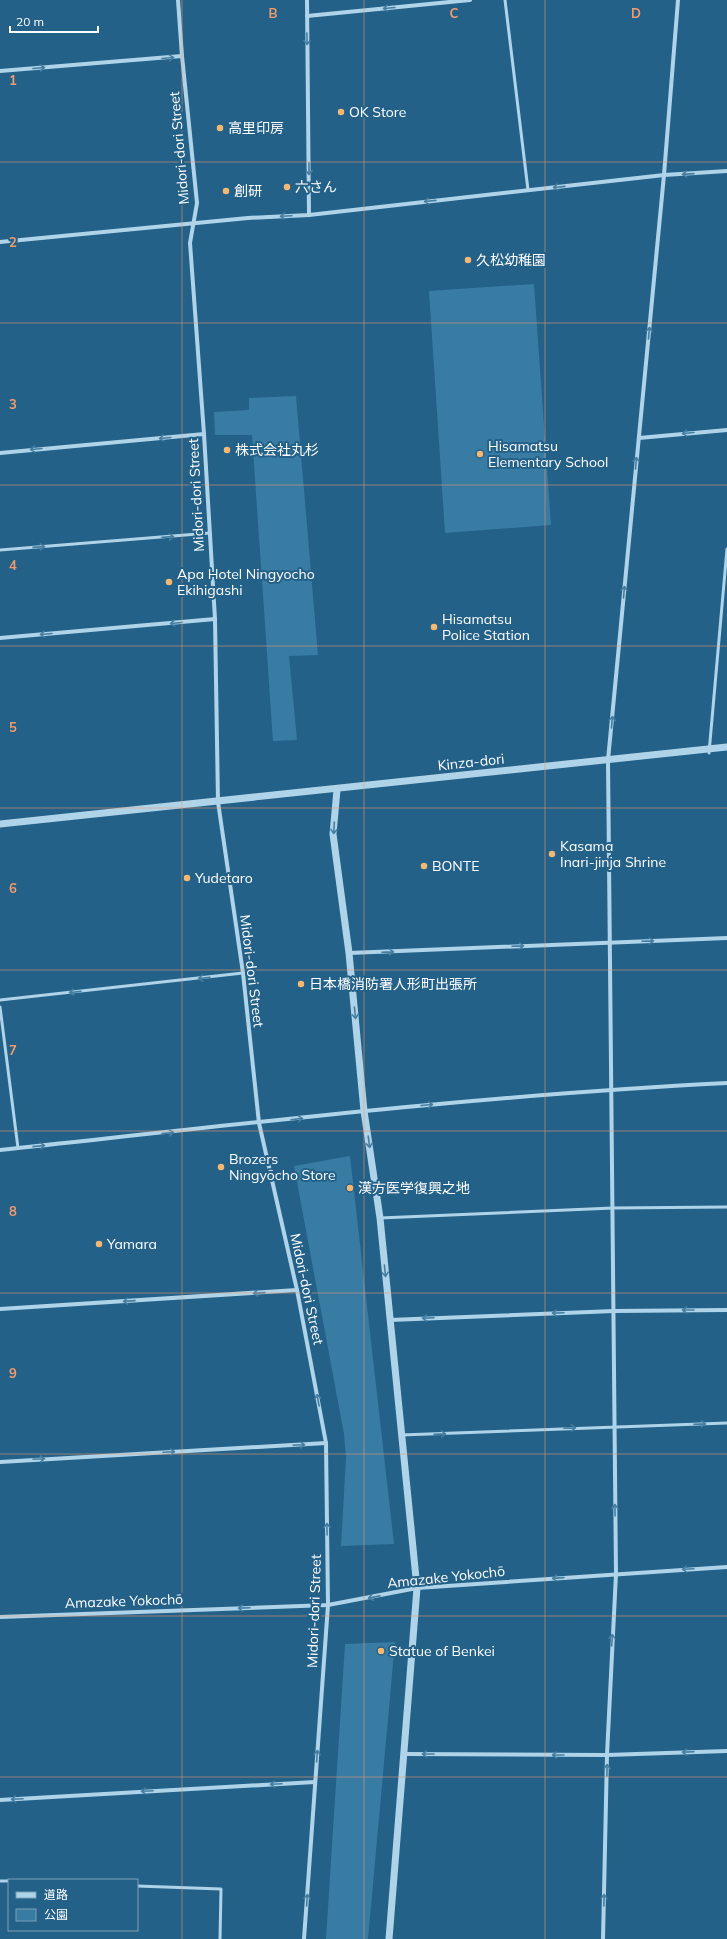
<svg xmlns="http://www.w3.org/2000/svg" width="727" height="1939" font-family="Mulish,'Noto Sans JP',sans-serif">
<rect width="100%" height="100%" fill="#246188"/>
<!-- green -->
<g fill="#387ca4">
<path d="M534 284 551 525 445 533 429 291Z"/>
<path d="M296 396 318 655 289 656 297 740 273 741 252 435H215L214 412 249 410V398Z"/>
<path d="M350 1156 394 1544 341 1546 346 1457 344 1434 294 1166Z"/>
<path d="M395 1642 368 1939H326L345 1644Z"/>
</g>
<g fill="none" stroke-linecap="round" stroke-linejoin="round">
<!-- service -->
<g stroke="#afd4e9" stroke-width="3">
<path d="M505 0 528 190"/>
<path d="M0 550 210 533"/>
<path d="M709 753 727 549"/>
<path d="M0 1000 243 973"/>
<path d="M0 1007 18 1148"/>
<path d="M380 1218 613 1208 727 1207"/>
<path d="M401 1435 727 1423"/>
<path d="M0 1881H9"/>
<path d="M137 1886 221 1889 220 1939"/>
</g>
<!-- minor -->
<g stroke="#afd4e9" stroke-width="4">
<path d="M178 0 182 56 197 203 190 243 204 434 215 619 218 802 243 973 259 1123 297 1290 326 1443 328 1605 304 1939"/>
<path d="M307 0 309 215"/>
<path d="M307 16 470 0"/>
<path d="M0 71 182 56"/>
<path d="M0 242 248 218 309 215 664 175 727 171"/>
<path d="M639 438 727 430"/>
<path d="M0 453 204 434"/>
<path d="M0 638 215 619"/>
<path d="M349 953 727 938"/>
<path d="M0 1150C242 1124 484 1095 727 1083"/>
<path d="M0 1309 297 1290"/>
<path d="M390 1320 614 1311 727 1310"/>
<path d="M0 1462 326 1443"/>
<path d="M0 1617 328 1605 417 1588 727 1567"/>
<path d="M404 1754 607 1755 727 1751"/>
<path d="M0 1800 315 1782"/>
<path d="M603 1939 607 1755 616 1574 608 760 664 175 678 0"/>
</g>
<!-- tertiary -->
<g stroke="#afd4e9" stroke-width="7">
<path d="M337 790 333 834 349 953 364 1111 380 1218 417 1588 389 1939"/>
<path d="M0 824 727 747"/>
</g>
</g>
<!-- one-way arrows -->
<defs><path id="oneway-shaft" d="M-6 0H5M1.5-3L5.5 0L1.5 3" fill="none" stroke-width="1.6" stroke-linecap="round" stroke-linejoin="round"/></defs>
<g stroke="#477ea0">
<use href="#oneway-shaft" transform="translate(389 8) rotate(175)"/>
<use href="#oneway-shaft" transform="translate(307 39) rotate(89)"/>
<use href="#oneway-shaft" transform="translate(168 58) rotate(-5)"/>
<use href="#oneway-shaft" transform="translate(39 68) rotate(-5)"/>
<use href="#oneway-shaft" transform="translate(309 169) rotate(89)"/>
<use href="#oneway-shaft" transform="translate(688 174) rotate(176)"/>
<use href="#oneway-shaft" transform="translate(559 187) rotate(174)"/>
<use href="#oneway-shaft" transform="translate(430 201) rotate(174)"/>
<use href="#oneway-shaft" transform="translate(286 216) rotate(177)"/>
<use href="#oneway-shaft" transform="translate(649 333) rotate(-85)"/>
<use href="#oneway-shaft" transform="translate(688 433) rotate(175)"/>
<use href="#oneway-shaft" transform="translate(165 438) rotate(175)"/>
<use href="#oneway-shaft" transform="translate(36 449) rotate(175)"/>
<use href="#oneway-shaft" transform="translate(636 463) rotate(-85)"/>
<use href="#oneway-shaft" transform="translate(168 537) rotate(-4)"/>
<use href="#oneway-shaft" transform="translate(39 547) rotate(-4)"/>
<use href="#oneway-shaft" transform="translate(624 592) rotate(-85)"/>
<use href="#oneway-shaft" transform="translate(176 623) rotate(175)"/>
<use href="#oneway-shaft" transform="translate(46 634) rotate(175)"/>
<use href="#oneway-shaft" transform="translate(612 722) rotate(-85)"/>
<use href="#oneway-shaft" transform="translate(334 828) rotate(93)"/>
<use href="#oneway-shaft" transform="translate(648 941) rotate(-2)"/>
<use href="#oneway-shaft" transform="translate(518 946) rotate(-2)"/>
<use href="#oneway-shaft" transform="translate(388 952) rotate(-2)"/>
<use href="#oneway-shaft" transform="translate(204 978) rotate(174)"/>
<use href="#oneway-shaft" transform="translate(75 992) rotate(174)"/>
<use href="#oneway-shaft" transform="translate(355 1013) rotate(84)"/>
<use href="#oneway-shaft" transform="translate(427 1105) rotate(-5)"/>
<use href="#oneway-shaft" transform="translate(297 1119) rotate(-7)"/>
<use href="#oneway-shaft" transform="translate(168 1133) rotate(-6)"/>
<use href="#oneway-shaft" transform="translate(369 1142) rotate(82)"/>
<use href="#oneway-shaft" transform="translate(39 1146) rotate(-6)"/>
<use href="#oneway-shaft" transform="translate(385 1271) rotate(84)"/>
<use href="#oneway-shaft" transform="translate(259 1293) rotate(176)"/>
<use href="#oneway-shaft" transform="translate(129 1301) rotate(176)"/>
<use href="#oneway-shaft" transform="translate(688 1310) rotate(180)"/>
<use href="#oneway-shaft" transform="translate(558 1313) rotate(178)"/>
<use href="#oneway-shaft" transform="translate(428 1318) rotate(178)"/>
<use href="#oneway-shaft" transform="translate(318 1400) rotate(-101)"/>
<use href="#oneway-shaft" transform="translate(700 1424) rotate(-2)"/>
<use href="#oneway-shaft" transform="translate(570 1428) rotate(-2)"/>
<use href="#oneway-shaft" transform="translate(440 1434) rotate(-2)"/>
<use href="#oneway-shaft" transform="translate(299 1445) rotate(-3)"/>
<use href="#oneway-shaft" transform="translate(169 1452) rotate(-3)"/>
<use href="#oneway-shaft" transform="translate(39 1459) rotate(-3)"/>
<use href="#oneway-shaft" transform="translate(615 1510) rotate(-91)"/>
<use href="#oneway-shaft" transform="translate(327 1529) rotate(-91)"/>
<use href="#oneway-shaft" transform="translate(688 1569) rotate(177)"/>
<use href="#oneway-shaft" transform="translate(558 1578) rotate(176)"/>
<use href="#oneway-shaft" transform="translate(374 1597) rotate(169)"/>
<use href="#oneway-shaft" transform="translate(244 1608) rotate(178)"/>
<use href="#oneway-shaft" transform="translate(612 1640) rotate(-87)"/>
<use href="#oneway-shaft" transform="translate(688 1752) rotate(178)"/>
<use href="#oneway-shaft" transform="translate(428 1754) rotate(-180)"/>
<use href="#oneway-shaft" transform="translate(558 1755) rotate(-180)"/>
<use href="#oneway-shaft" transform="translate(317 1756) rotate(-86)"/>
<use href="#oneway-shaft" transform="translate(607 1770) rotate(-89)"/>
<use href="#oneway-shaft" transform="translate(276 1784) rotate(177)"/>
<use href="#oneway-shaft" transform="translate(147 1791) rotate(177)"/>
<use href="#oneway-shaft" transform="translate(17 1799) rotate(177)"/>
<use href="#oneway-shaft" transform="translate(307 1900) rotate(-86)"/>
<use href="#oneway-shaft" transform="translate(604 1900) rotate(-89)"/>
</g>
<!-- grid -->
<path fill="none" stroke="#f19b6d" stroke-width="1" stroke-opacity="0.55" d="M182 0V1939M364 0V1939M545 0V1939M0 162H727M0 323H727M0 485H727M0 646H727M0 808H727M0 970H727M0 1131H727M0 1293H727M0 1454H727M0 1616H727M0 1777H727"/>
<!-- markers -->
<g fill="#f4b873" stroke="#246188" stroke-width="1.5">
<circle cx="341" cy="112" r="4"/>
<circle cx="220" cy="128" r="4"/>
<circle cx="287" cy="187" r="4"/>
<circle cx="226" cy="191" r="4"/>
<circle cx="468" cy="260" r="4"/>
<circle cx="227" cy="450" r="4"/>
<circle cx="480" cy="454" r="4"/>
<circle cx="169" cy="582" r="4"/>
<circle cx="434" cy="627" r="4"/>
<circle cx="552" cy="854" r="4"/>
<circle cx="424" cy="866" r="4"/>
<circle cx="187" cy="878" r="4"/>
<circle cx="301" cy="984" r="4"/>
<circle cx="221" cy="1167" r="4"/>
<circle cx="350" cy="1188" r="4"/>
<circle cx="99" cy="1244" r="4"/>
<circle cx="381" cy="1651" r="4"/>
</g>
<g text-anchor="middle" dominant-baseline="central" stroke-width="4" stroke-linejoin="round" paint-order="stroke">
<!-- poi labels -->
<g font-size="14" fill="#fff" stroke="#246188" text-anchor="start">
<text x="349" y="112">OK Store</text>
<text x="228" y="128">高里印房</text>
<text x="295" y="187">六さん</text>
<text x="234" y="191">創研</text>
<text x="476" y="260">久松幼稚園</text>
<text x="488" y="446">Hisamatsu<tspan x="488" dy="16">Elementary School</tspan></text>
<text x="235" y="450">株式会社丸杉</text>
<text x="177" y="574">Apa Hotel Ningyocho<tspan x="177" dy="16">Ekihigashi</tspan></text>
<text x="442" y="619">Hisamatsu<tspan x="442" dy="16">Police Station</tspan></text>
<text x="560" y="846">Kasama<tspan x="560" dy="16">Inari-jinja Shrine</tspan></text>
<text x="432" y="866">BONTE</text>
<text x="195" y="878">Yudetaro</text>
<text x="309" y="984">日本橋消防署人形町出張所</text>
<text x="229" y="1159">Brozers<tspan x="229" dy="16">Ningyōcho Store</tspan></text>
<text x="358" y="1188">漢方医学復興之地</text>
<text x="107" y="1244">Yamara</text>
<text x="389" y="1651">Statue of Benkei</text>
</g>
<!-- street labels -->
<g font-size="14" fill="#fff" stroke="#246188">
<text transform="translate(179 148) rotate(-95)">Midori-dori Street</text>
<text transform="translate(196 495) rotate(-93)">Midori-dori Street</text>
<text transform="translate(471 762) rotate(-6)">Kinza-dori</text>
<text transform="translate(252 971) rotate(83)">Midori-dori Street</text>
<text transform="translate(307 1289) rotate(78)">Midori-dori Street</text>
<text transform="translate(446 1577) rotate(-6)">Amazake Yokochō</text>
<text transform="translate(124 1601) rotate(-2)">Amazake Yokochō</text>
<text transform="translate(314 1611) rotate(-88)">Midori-dori Street</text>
</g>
</g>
<g font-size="13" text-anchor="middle" font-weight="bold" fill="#f19b6d" stroke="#246188" stroke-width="4" stroke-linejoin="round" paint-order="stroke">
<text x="273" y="18">B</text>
<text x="454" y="18">C</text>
<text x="636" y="18">D</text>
<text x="13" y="85">1</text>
<text x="13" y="247">2</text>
<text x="13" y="409">3</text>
<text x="13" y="570">4</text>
<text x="13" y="732">5</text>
<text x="13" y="893">6</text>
<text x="13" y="1055">7</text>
<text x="13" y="1216">8</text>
<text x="13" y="1378">9</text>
</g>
<!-- legend -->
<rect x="8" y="1879" width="130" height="52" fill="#246188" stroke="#7ca0b8"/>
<rect x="16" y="1892" width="20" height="6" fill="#afd4e9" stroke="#7ca0b8"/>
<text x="44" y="1899" font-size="12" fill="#ffffff">道路</text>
<rect x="16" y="1909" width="20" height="12" fill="#387ca4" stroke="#7ca0b8"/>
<text x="44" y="1919" font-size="12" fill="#ffffff">公園</text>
<!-- scale -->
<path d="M10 26v6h88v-6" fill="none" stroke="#ffffff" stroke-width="2"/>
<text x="16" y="26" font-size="12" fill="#ffffff" stroke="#246188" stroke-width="3" paint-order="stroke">20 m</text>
</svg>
